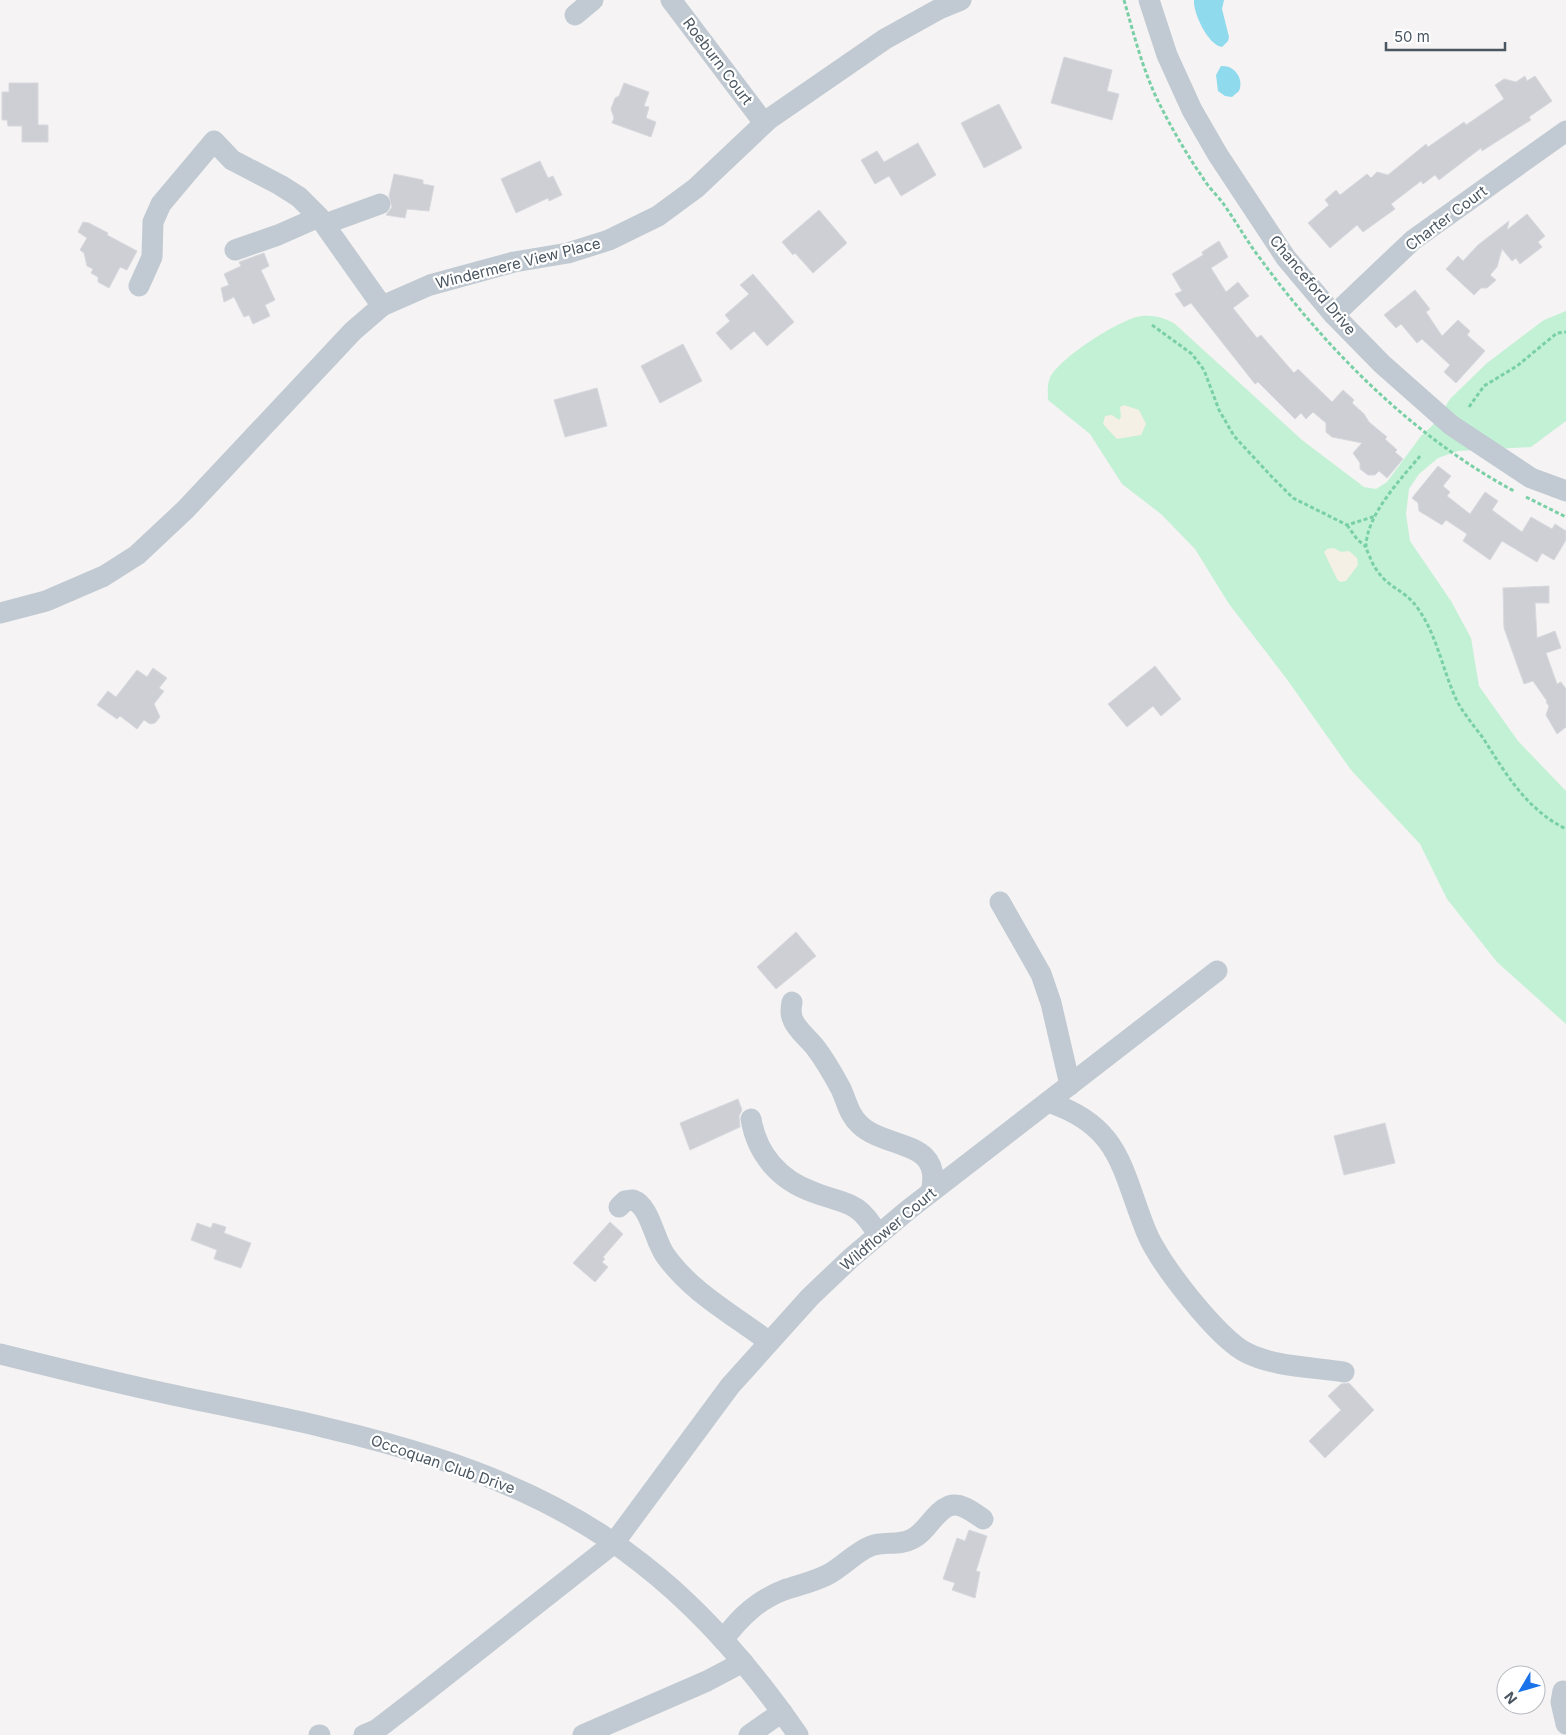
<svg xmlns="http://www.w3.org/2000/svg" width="1566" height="1735" font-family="Inter,sans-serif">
<rect width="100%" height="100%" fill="#f5f3f3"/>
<!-- green -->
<path fill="#c3f1d5" d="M1566 311V421L1531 447 1458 451 1438 458 1419 474 1409 489 1406 514 1410 541 1451 601 1471 638 1479 686 1518 741 1566 791V1024L1497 962 1447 899 1420 844 1351 770 1286 678 1229 604 1195 549 1161 514 1122 484 1090 434 1048 400C1048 394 1047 387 1049 381 1053 361 1123 317 1142 316 1155 315 1165 318 1175 324L1302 440 1364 487 1376 489 1387 482 1421 436 1435 423 1450 399 1487 363 1544 320Z"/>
<!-- sand -->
<g fill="#f5f0e5">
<path d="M1124 405 1139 410 1146 424 1141 435 1117 439 1103 424 1105 416 1112 415 1119 420 1121 417 1120 407Z"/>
<path d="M1334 548 1341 552 1349 551 1357 558 1358 565 1346 581 1340 582 1337 579 1324 552 1327 549Z"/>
</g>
<!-- water -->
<g fill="#90daee">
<path d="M1194 0H1224L1222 9 1229 37 1228 41 1222 47C1208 45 1193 13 1194 0Z"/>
<path d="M1221 66C1235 65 1244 79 1239 91L1232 97 1225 96 1218 91 1216 75Z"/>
</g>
<!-- building -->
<g fill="#cdcfd5" stroke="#d7d9de">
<path d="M1064 57 1112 70 1107 91 1119 94 1112 120 1051 103Z"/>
<path d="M1525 76 1527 81 1535 76 1552 101 1529 117 1531 120 1518 128 1482 151 1481 148 1439 180 1435 175 1423 184 1421 181 1391 204 1395 209 1363 232 1357 225 1330 248 1308 223 1329 205 1325 200 1336 190 1340 195 1367 174 1371 178 1377 172 1388 175 1426 144 1428 147 1464 122 1466 125 1504 99 1495 85 1504 79 1516 82Z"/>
<path d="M9 83H38V125H48V142H22V126H8L7 120H2V92H9Z"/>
<path d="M624 83 649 92 644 106 649 107 646 118 656 122 651 137 612 123 614 118 611 109 615 98 619 96Z"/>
<path d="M999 104 1022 148 984 168 961 123Z"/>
<path d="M918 143 936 175 901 196 889 176 875 184 861 160 877 151 884 162Z"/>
<path d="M540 161 548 178 553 176 562 195 549 201 548 198 516 213 501 179Z"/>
<path d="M394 174 423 180V184L434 186 429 211 407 209 405 218 386 215 392 207 389 196Z"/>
<path d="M819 210 847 243 813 273 795 253 793 255 782 242Z"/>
<path d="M1527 214 1545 236 1538 242 1542 247 1520 264 1516 258 1512 261 1502 249 1497 267 1490 275 1496 280 1487 288H1481L1474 295 1446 269 1458 256 1463 261 1478 245 1509 221 1507 230Z"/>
<path d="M83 222 89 223 108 233 107 235 137 251 127 270 120 267 109 288 98 282V277L91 273 93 269 87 266 84 253 80 250 87 238 78 232Z"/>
<path d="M1219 241 1228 257 1211 268 1226 292 1238 282 1249 296 1233 308 1257 338 1261 335 1294 373 1298 369 1332 402 1343 390 1354 400 1352 403 1364 414 1369 422 1387 437 1385 439 1397 450 1395 452 1403 459 1387 478 1379 471 1375 475H1368L1360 469V463L1353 453 1362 443 1332 437 1326 432V423L1313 412 1306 419 1301 413 1295 419 1258 382 1255 384 1191 303 1184 307 1175 294 1182 291 1172 274 1203 255 1202 252Z"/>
<path d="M264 253 269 266 261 270 275 300 265 305 270 316 253 324 249 315 244 317 234 297 224 302 221 288 229 285 224 274 241 266 239 262Z"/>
<path d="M753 274 794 322 767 346 754 331 731 350 716 333 730 321 725 315 749 294 740 285Z"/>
<path d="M1415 290 1430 309 1426 312 1442 336 1458 320 1470 331 1467 335 1485 351 1456 383 1444 372 1450 365 1422 339 1417 343 1401 324 1396 328 1384 315Z"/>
<path d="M683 344 702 381 660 403 641 366Z"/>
<path d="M597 388 607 426 565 437 554 400Z"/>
<path d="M1438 466 1451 476 1443 486 1450 492 1447 496 1470 514 1485 492 1498 501 1492 510 1522 532 1531 517 1552 529 1555 524 1566 531V540L1554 560 1542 553 1537 562 1502 541 1490 560 1463 541 1467 534 1446 520 1442 525 1419 511 1418 503 1412 498Z"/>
<path d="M1549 586V603H1535L1537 638 1555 631 1561 648 1546 653 1557 684 1561 682 1566 689V727L1557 734 1546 715 1549 706 1546 702 1547 701 1533 681 1524 684 1504 628 1503 588Z"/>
<path d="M1155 666 1181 699 1161 716 1153 706 1127 727 1108 704Z"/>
<path d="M153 668 167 678 159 688 164 691 154 704 160 717 155 723 150 724 144 720 137 729 120 716 117 719 97 705 108 691 116 697 137 670 147 677Z"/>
<path d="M796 932 816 956 776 989 757 967Z"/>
<path d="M738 1099 742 1110 739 1116 740 1127 690 1150 680 1123Z"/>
<path d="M1385 1123 1395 1163 1344 1175 1334 1136Z"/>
<path d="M610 1222 623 1234 603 1257 605 1259 602 1262 608 1267 595 1282 573 1263Z"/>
<path d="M197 1223 211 1228 213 1223 226 1227 224 1233 251 1243 241 1268 214 1259 217 1250 191 1240Z"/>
<path d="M1349 1383 1374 1410 1325 1458 1309 1441 1341 1410 1328 1396 1341 1384Z"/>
<path d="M969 1530 987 1536 976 1571 980 1572 975 1598 952 1590 955 1583 943 1579 957 1538 965 1541Z"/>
</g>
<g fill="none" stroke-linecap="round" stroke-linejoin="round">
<!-- path -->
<g stroke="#7ad0a6" stroke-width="3" stroke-dasharray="4 2.5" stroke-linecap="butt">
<path d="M1124 0C1134 35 1143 71 1159 103 1172 129 1187 155 1203 178 1208 187 1216 194 1222 202 1236 221 1247 242 1262 261 1328 351 1415 438 1514 491"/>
<path d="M1152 325 1192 354 1204 370 1219 410 1234 436 1272 477 1293 498 1347 525 1376 516"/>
<path d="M1469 407 1484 386 1517 366 1557 333 1566 332"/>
<path d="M1420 456C1401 479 1367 514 1366 546 1366 550 1370 556 1371 560 1385 590 1403 586 1419 610 1438 638 1443 672 1457 701 1464 714 1474 726 1483 738 1506 774 1526 809 1566 829"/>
<path d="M1526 497 1566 517"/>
<path d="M1347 525 1357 539 1366 547"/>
</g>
<!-- minor -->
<g stroke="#c1cad2" stroke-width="21">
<path d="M671 0 764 123"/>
<path d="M1149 0 1167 55 1192 110 1218 155 1286 258 1334 315 1382 364 1451 425 1531 478 1566 491"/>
<path d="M575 15 593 0"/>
<path d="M325 224 380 204"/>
<path d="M235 250 278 235 319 217"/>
<path d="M139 286 152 257 153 222 161 204 214 141 232 160 280 185 299 197 319 217 382 306"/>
<path d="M1334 315 1413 240 1566 131"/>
<path d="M0 613 46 601 104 576 137 555 186 509 353 331 382 306 430 285 514 262 568 253 609 240 658 216 696 188 769 119 885 39 939 9 961 0"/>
<path d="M1000 902 1041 974 1051 1003 1070 1085"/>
<path d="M792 1002C791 1008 790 1014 793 1020 797 1030 808 1038 815 1047 825 1060 833 1074 841 1089 847 1102 849 1115 860 1125 887 1150 944 1139 931 1192"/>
<path d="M1048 1102C1121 1126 1121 1169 1146 1231 1158 1262 1218 1339 1247 1353 1275 1367 1313 1367 1344 1372"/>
<path d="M751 1119C757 1154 779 1180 813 1192 846 1205 858 1199 878 1235"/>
<path d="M619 1207 625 1201 633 1200C650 1206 654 1239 665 1255 691 1292 732 1314 768 1341"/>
<path d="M0 1354C64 1370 128 1386 192 1399 347 1431 514 1462 641 1563 703 1611 754 1671 798 1735"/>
<path d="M723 1640C740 1617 758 1600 784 1590 799 1585 813 1582 827 1575 843 1567 855 1552 871 1546 884 1541 899 1546 912 1539 927 1532 934 1512 949 1506 961 1502 973 1512 983 1519"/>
<path d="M1563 1691 1561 1702 1566 1724"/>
<path d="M319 1735H320"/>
<path d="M364 1735 376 1730 424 1693 614 1543 730 1386 810 1297 851 1258 908 1210 1217 971"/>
<path d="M583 1735 707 1681 743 1662"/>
<path d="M749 1735 782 1712"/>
</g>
</g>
<g text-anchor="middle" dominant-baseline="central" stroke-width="4.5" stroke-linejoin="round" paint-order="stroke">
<!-- street labels -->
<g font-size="15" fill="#4a5661" stroke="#fff">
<text transform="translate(718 61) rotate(53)">Roeburn Court</text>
<text transform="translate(1446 218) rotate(-37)">Charter Court</text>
<text transform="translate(518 263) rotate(-14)">Windermere View Place</text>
<text transform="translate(1313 285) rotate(50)">Chanceford Drive</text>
<text transform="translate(888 1229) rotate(-40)">Wildflower Court</text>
<text transform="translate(443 1464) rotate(19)">Occoquan Club Drive</text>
</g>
</g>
<!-- north arrow -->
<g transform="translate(1521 1690) rotate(232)"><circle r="24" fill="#ffffff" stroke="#b7bbc0"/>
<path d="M0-4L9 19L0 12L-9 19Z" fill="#1a73e8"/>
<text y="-8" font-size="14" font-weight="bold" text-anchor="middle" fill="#4a5661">N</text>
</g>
<!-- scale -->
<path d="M1386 42v8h119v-8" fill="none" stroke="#4a5661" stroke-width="2.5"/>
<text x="1394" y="42" font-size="15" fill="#4a5661" stroke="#ffffff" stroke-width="4" paint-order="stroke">50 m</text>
</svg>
